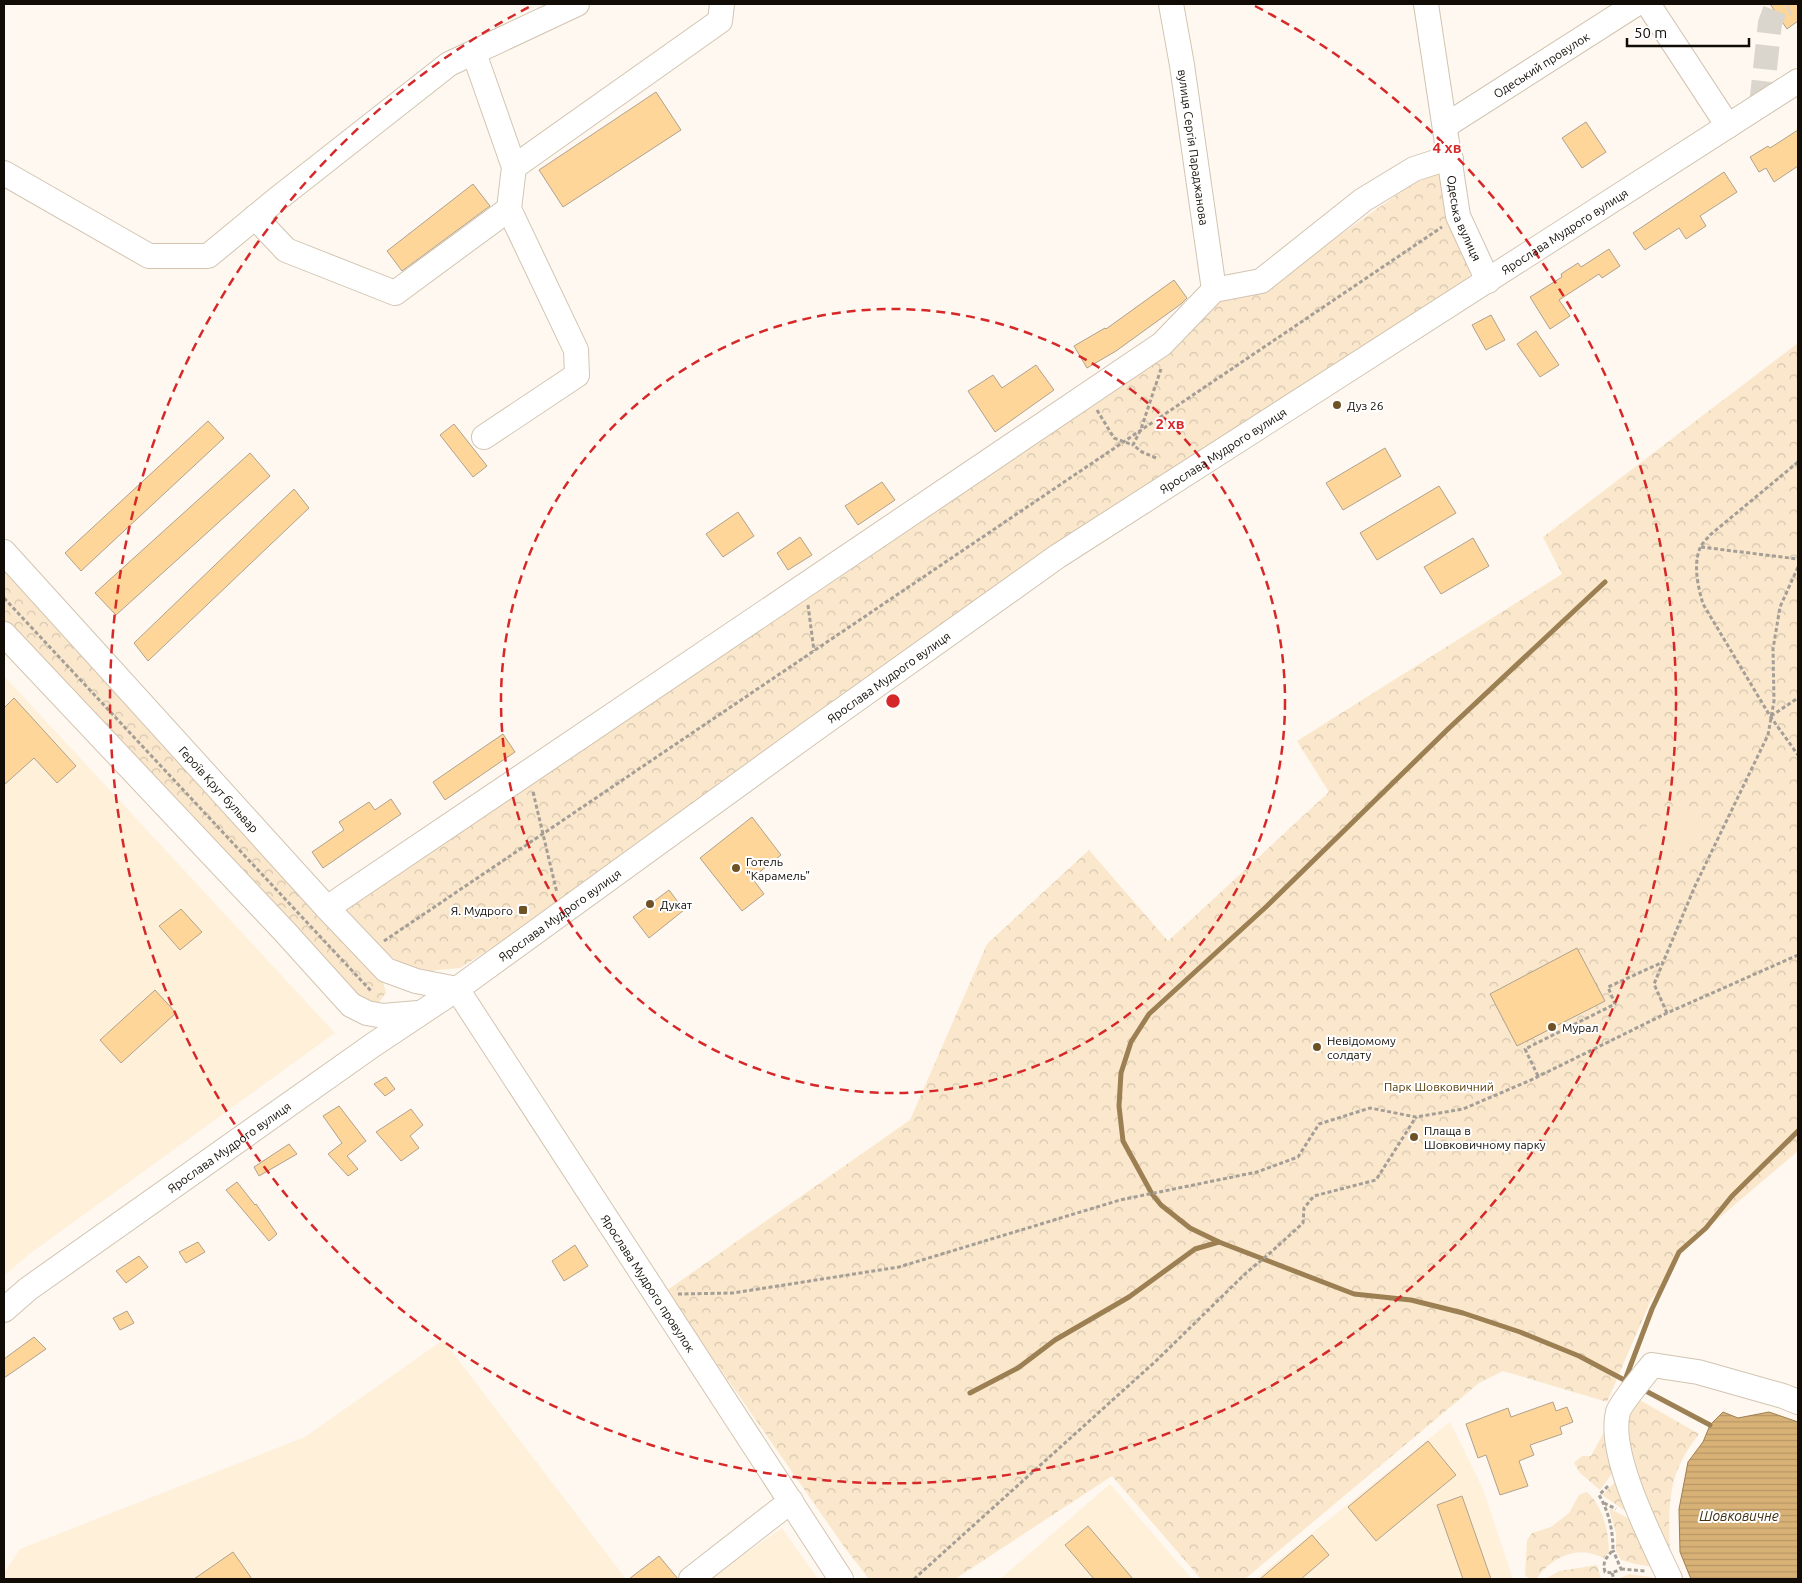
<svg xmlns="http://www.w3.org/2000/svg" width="1802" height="1583" font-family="Ubuntu,sans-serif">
<defs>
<pattern id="forest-crowns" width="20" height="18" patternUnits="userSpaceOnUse" patternTransform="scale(1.25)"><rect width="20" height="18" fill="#fbe8cc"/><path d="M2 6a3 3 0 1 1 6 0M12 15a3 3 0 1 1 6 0" fill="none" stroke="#d6c6ae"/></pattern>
<pattern id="water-rules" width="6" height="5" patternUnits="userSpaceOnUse" patternTransform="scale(1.25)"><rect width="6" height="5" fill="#d8b176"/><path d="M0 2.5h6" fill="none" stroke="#b89765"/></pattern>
</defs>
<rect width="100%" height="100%" fill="#fef8f0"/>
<!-- built -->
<g fill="#fff0da">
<path d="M4 676 335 1033 28 1255 4 1276Z"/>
<path d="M443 1340 626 1579H4V1573L20 1549 305 1437Z"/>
<path d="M1450 1422 1483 1489 1513 1579H1255Z"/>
<path d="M1110 1484 1192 1579H1000Z"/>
<path d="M782 1528 818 1579H708Z"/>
</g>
<!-- forest -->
<g fill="url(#forest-crowns)">
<path d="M1442 172 1466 241 1470 276 1455 291 1023 569 500 943 460 968 428 971 408 967 390 956 368 936 343 910 1217 300 1265 288 1412 184Z"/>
<path d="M1798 343V1151L1679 1252 1666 1281 1651 1300 1607 1402 1503 1371 1479 1383 1245 1579H1201L1112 1476 955 1579H869L845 1548 666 1291 910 1120 987 944 1089 850 1168 941 1329 792 1297 741 1562 574 1543 537Z"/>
<path d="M4 564 383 982 386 993 376 1006 365 1004 4 626Z"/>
<path d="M1638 1399 1699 1434C1692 1443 1685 1453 1680 1464 1667 1491 1669 1524 1670 1553L1666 1556 1623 1434 1630 1406Z"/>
<path d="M1608 1425 1619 1464 1600 1490 1580 1473 1574 1463 1582 1456H1591Z"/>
<path d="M1622 1475 1638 1515 1624 1510 1602 1495Z"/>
<path d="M1587 1492C1603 1506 1609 1532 1609 1552L1604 1558C1599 1556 1594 1554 1589 1553 1569 1549 1548 1562 1537 1578L1531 1579 1525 1576 1527 1540 1532 1533 1551 1527 1569 1513 1579 1495Z"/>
<path d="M1609 1508 1637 1523 1659 1568 1635 1564 1621 1560 1616 1551V1534Z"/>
<path d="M1597 1565 1601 1579H1545L1559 1571Z"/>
<path d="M1629 1574 1661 1579H1618Z"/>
</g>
<!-- pitch -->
<path fill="#fbe8cc" d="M1680 800 1702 826 1661 860 1639 833Z"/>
<!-- water -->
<path fill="url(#water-rules)" stroke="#9c8054" d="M1723 1412 1738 1418 1769 1412 1798 1422V1579H1691L1680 1552 1679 1509 1688 1462 1703 1442 1710 1425Z"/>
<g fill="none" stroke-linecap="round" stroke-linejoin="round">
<!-- stream -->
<g stroke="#9c8054" stroke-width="5">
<path d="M1219 1242 1190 1228 1161 1205 1152 1194 1123 1141 1119 1106 1121 1073 1131 1042 1149 1014 1267 906 1447 730 1605 582"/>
<path d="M1625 1380 1652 1309 1679 1252 1706 1228 1732 1196 1798 1131"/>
<path d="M1642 1389 1710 1425"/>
<path d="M970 1393 1018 1368 1055 1340 1129 1297 1195 1249 1219 1242 1354 1294 1411 1300 1463 1313 1520 1332 1579 1356 1630 1383"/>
</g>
</g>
<!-- building -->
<g fill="#fed699" stroke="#afa28f">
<path d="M1770 4H1798V21L1787 29Z"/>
<path d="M656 92 681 130 563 207 539 170Z"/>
<path d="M1586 122 1606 152 1582 168 1562 138Z"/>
<path d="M1798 130V166L1774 182 1766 168 1759 172 1750 157 1768 146 1770 148Z"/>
<path d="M1724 172 1737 192 1700 216 1706 226 1686 239 1679 228 1645 250 1633 233Z"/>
<path d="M473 184 490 206 402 271 387 251Z"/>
<path d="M1609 249 1620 266 1602 278 1599 274 1559 300 1570 316 1550 329 1530 297 1562 277 1561 274 1578 263 1581 267Z"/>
<path d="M1174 280 1187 298 1181 304 1116 351 1087 368 1074 346 1105 328 1106 329Z"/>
<path d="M1491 315 1505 340 1486 350 1472 325Z"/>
<path d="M1536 331 1559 365 1540 377 1517 344Z"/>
<path d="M1036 365 1054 390 995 432 968 391 993 375 1002 388Z"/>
<path d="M208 421 224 438 81 571 65 553Z"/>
<path d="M454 424 487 466 473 477 440 435Z"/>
<path d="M1385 448 1401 476 1343 510 1326 483Z"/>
<path d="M250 453 270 476 116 615 95 593Z"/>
<path d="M882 482 895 500 858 525 845 506Z"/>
<path d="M1439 486 1456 513 1377 560 1360 533Z"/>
<path d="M294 489 309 508 148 661 134 643Z"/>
<path d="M738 512 754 536 723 557 706 534Z"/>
<path d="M800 537 812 555 788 570 777 553Z"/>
<path d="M1473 538 1489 566 1441 594 1424 567Z"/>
<path d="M14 698 76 766 57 783 34 758 4 785V708Z"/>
<path d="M503 734 515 752 445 800 433 782Z"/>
<path d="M391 799 401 814 323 868 312 852 344 830 339 822 369 802 375 810Z"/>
<path d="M752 817 781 855 752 878 764 894 742 911 700 858Z"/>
<path d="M669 890 684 910 649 938 633 917Z"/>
<path d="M181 909 202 932 180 950 159 926Z"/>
<path d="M1577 948 1605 1001 1517 1046 1490 994Z"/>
<path d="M155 990 176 1013 121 1063 100 1040Z"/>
<path d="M386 1077 395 1089 385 1096 374 1084Z"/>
<path d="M339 1106 366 1141 347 1156 358 1169 348 1176 328 1154 342 1143 323 1116Z"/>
<path d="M411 1109 423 1125 410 1136 419 1148 401 1161 376 1132Z"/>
<path d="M289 1144 297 1154 259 1176 254 1167Z"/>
<path d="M237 1182 255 1205 256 1204 277 1234 269 1241 226 1190Z"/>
<path d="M198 1242 205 1252 186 1263 179 1252Z"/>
<path d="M575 1245 588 1266 564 1281 552 1261Z"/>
<path d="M139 1256 148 1267 126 1283 116 1271Z"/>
<path d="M127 1311 134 1323 120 1330 113 1318Z"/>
<path d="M34 1337 46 1349 4 1378V1359Z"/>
<path d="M1553 1402 1556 1411 1567 1407 1573 1422 1560 1427 1562 1434 1530 1445 1534 1455 1519 1461 1528 1486 1500 1495 1486 1455 1478 1458 1466 1424 1508 1408 1511 1417Z"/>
<path d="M1428 1441 1456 1475 1376 1541 1348 1507Z"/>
<path d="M1462 1496 1491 1579H1463L1437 1505Z"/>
<path d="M1088 1526 1133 1579H1094L1065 1545Z"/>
<path d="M1312 1535 1329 1555 1301 1579H1260Z"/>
<path d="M233 1552 252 1579H194Z"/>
<path d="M659 1556 678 1579H629Z"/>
</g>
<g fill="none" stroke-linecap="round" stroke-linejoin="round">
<!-- minor-tunnel -->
<path stroke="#dad5cd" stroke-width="24" stroke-dasharray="24 12" stroke-linecap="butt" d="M1761 105 1770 23 1775 10 1787 4"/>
<defs>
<g id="minor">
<path id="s1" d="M1171 4 1182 65 1214 290"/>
<path id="s2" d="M1426 4 1458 216 1488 281"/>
<path d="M1648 4 1728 126"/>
<path d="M474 53 514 167 509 209 576 350 577 375 484 437"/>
<path id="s3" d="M1445 126 1636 4"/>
<path d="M514 167 720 21 722 4"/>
<path d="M4 173 149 256H208L276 200 449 64 577 4"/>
<path d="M255 217 286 250 395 293 509 209"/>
<path id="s4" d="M4 552 327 908 386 970 416 981 457 989"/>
<path d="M4 634 285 932 351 1005 367 1013 383 1016 418 1013"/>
<path d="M327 908 1162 344 1214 290 1261 281 1363 200 1414 169 1448 158 1451 159"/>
<path id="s5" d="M457 989 841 1579"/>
<path id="s6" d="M4 1310 28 1289 373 1045 457 989 811 732 1058 556 1798 81"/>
<path d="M691 1579 791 1501"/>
<path d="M1670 1579C1652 1540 1607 1454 1618 1412 1620 1404 1645 1374 1652 1365L1698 1372 1783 1396 1798 1402"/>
</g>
</defs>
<!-- minor casing -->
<use href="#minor" stroke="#d2c4b1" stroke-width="26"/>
<!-- path -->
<g stroke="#a49e97" stroke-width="3" stroke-dasharray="4 2.5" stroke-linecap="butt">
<path d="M1097 410 1114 438 1133 445"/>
<path d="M1156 458 1142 452 1133 445 1141 429 1161 369"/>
<path d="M1798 462 1710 535C1707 539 1702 543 1700 548 1693 565 1698 587 1703 604L1770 716 1798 755"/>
<path d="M1701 547 1798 559"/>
<path d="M4 598 372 992"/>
<path d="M808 605 814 651"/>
<path d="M1771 716 1798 698"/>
<path d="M533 792 557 893"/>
<path d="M384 941 1442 227"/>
<path d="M1667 1013 1654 984 1695 886 1768 735 1774 701 1773 649 1780 607 1798 567"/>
<path d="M1538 1076 1525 1049 1615 1004 1608 987 1663 962"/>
<path d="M678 1294 733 1293 899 1267 1120 1200 1257 1172 1298 1157 1319 1124 1370 1108 1416 1117 1463 1109 1531 1080 1667 1013 1798 955"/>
<path d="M1608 1486 1599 1495C1609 1512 1613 1531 1613 1550 1606 1558 1602 1562 1605 1572L1612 1573 1621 1569 1613 1550"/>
<path d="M1604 1503 1616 1509"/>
<path d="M1621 1569 1645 1571"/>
<path d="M1612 1573 1614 1579"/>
<path d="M914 1579 1157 1360 1246 1273 1269 1254 1303 1223 1304 1208 1314 1196 1376 1180 1416 1117"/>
</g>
<!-- minor -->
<use href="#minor" stroke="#fff" stroke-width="24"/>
</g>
<!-- distance rings -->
<g fill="none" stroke="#d62828" stroke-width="2.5" stroke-dasharray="9 6">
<circle cx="893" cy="701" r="392"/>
<path d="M1255 6A783 783 0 1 1 531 6"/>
</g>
<!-- markers -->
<g fill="#6e5225" stroke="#fff" stroke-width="2">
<circle cx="1337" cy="405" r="5"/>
<circle cx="736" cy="868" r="5"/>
<circle cx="650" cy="904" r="5"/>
<rect x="518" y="905" width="10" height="10" rx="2.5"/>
<circle cx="1552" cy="1027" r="5"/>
<circle cx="1317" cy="1047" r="5"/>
<circle cx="1414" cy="1137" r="5"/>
</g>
<g text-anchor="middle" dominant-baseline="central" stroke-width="4" stroke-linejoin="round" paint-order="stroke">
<!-- street labels -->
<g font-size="12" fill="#110c06" stroke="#fff">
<text stroke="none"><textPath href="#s3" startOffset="114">Одеський провулок</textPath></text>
<text stroke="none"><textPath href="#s1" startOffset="145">вулиця Сергія Параджанова</textPath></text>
<text stroke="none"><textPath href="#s2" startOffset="218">Одеська вулиця</textPath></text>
<text stroke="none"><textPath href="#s6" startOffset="1898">Ярослава Мудрого вулиця</textPath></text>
<text stroke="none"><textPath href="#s6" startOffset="1492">Ярослава Мудрого вулиця</textPath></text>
<text stroke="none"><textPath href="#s6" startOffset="1088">Ярослава Мудрого вулиця</textPath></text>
<text stroke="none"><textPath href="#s4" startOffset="320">Героїв Крут бульвар</textPath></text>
<text stroke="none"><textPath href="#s6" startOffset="682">Ярослава Мудрого вулиця</textPath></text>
<text stroke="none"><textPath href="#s6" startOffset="278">Ярослава Мудрого вулиця</textPath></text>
<text stroke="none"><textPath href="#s5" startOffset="351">Ярослава Мудрого провулок</textPath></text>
</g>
<!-- poi labels -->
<g font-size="12" fill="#110c06" stroke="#fff" text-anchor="start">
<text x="1347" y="405">Дуз 26</text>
<text x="746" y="861">Готель<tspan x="746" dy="14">"Карамель"</tspan></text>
<text x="660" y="904">Дукат</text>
<text x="513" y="910" text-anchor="end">Я. Мудрого</text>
<text x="1562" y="1027">Мурал</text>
<text x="1327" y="1040">Невідомому<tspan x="1327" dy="14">солдату</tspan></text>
<text x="1424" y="1130">Плаща в<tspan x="1424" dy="14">Шовковичному парку</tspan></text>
</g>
<!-- park labels -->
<g font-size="12" fill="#513705" stroke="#fff">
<text x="1439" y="1086">Парк Шовковичний</text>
</g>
<!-- water labels -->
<g font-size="14" font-style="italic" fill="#413015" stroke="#fff">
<text x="1739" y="1516">Шовковичне</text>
</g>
</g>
<circle cx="893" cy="701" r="8" fill="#d62828" stroke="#fff" stroke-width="2.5"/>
<g font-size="15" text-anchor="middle" font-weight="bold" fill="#d62828" stroke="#fff" stroke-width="4" stroke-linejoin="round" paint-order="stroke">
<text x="1447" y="153">4 хв</text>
<text x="1170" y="429">2 хв</text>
</g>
<!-- border -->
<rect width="1802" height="1583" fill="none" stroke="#110c06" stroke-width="10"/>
<!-- scale -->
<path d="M1627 38v8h122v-8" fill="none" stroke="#110c06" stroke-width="2.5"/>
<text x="1634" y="38" font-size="15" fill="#110c06" stroke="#ffffff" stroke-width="4" paint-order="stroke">50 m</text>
</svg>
